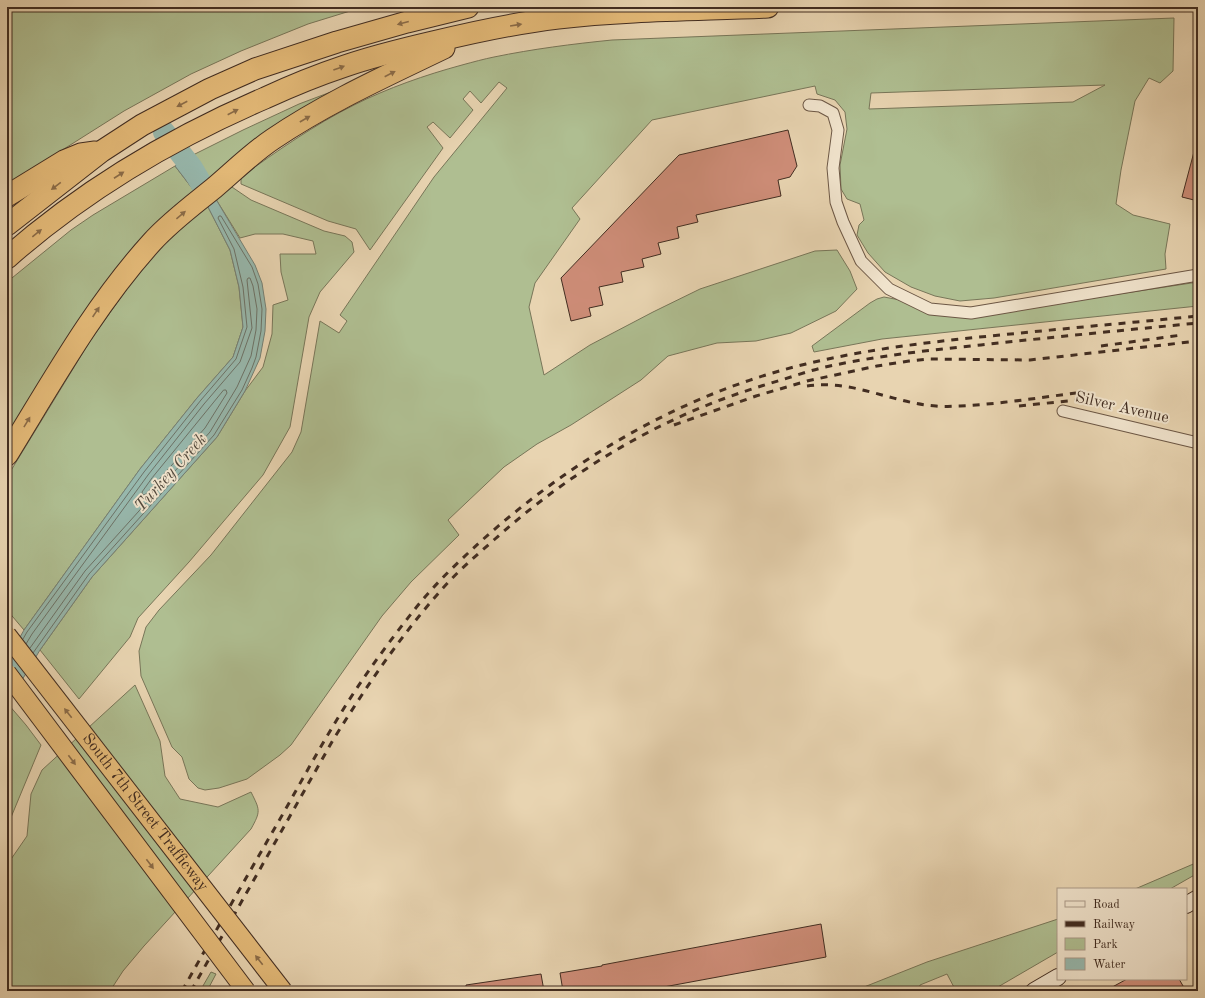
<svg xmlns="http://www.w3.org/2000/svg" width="1205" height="998" font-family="'Old Standard TT',serif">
<rect width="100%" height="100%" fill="#e8d4b1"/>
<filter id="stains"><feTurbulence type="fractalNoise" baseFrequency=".005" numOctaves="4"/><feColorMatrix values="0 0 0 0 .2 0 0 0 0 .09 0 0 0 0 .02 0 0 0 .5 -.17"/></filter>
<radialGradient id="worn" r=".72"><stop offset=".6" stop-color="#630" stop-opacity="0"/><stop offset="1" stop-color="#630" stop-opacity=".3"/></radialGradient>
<!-- green -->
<g fill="#afbe91" stroke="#787659" fill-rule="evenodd">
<path d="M7 7H363L308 24 241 51 191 74 124 111 7 185Z"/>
<path d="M1174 18 1173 71 1160 83 1149 78 1135 101 1121 170 1116 204 1133 215 1170 224 1165 254 1166 269 994 298 960 301 935 296 911 287 885 272 868 253 857 235 859 225 864 220 860 204 847 199 841 189 840 165 847 129 845 112 835 100 817 94 815 86 652 120 572 208 580 219 535 283 529 307 544 375 590 345 653 312 700 289 815 251 837 250 850 271 857 289 836 311 791 333 756 341 717 343 668 356 641 380 571 425 537 444 504 467 448 520 459 535 411 582 382 616 291 745 280 755 247 779 219 788 205 790 198 788 189 779 182 757 172 747 141 676 139 651 146 627 159 610 211 555 292 452 301 432 320 321 339 333 347 321 340 315 434 177 507 88 499 82 481 103 470 91 463 99 473 110 450 138 433 122 427 127 443 148 370 250 356 229 328 221 241 184V177C277 151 314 125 354 105 388 88 425 75 462 65 473 62 484 59 494 57 533 49 572 44 612 40ZM1105 85 1073 102 869 109 871 93Z"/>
<path d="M352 84 234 159 206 181 191 156 243 130 299 104Z"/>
<path d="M175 166 195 192 7 444V282L71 230 93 215Z"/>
<path d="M229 185 251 200 324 231 345 236 352 242 354 252 320 292 309 317 290 427 263 475 189 562 138 618 130 637 79 699 40 650 92 577 217 437 245 391 263 367 272 334 273 305 288 300 281 272 280 254H316L313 241 283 234H255L240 238 214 196Z"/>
<path d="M207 205 230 250 239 287 243 327 233 357 197 398 140 469 24 630 7 610V477L90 341 129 286 157 251Z"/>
<path d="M1198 282V306L882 339 814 352 812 346 870 303 877 299 884 297 980 315Z"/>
<path d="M135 685 160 741 165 776 180 799 218 807 251 792C260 810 261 811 251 829L144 946 123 971 110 991H7V865L27 836 31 794 42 770Z"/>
<path d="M8 704 26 725 41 745 7 827Z"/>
<path d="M1198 862V873L1170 889H1135Z"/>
<path d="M1058 919V952L991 991H956L947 974 920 985 918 991H854L927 962Z"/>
<path d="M211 972 216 974 207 991H200Z"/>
</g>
<!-- water -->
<path fill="#97b8ad" stroke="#758075" d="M191 156 206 181 214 196 255 265 262 283 266 309 265 331 260 358 245 391 217 437 92 577 40 650 7 705V660L24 630 140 469 197 398 233 357 243 327 239 287 230 250 207 205 195 192 175 166Z"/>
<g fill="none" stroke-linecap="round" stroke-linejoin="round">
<!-- shore -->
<g stroke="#6c7267" stroke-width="1">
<path d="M196 187 182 168V166L188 162 190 163 203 182"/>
<path d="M224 390H226L227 393 205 428 146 494 143 495 142 492 152 478Z"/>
<path d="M23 639 27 632 144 472 201 400 236 359 247 327 243 287 234 249 218 218 219 216H221L252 267 258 284 262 309 261 331 256 357 252 368 242 390 214 435 89 574 33 653"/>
<path d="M26 644 32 634 148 475 204 404 240 362 252 328 247 280 248 278H250L253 286 257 309 256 330 251 356 237 387 210 432 85 571 30 648"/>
</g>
<!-- river -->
<path stroke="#97b8ad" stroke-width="22" d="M164 132 192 168 202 185"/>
</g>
<!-- building -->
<g fill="#ce8d78" stroke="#422d21">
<path d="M788 130 797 166 790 177 778 180 781 196 696 215 698 222 677 227 679 238 658 243 661 254 642 259 644 267 621 272 623 282 599 287 603 305 589 308 591 316 571 321 561 278 679 155Z"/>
<path d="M1195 148H1198V201L1182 197Z"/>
<path d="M821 924 826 957 642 991H606V988L592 991H563L560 973 602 966V965Z"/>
<path d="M541 974 544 991H466V985Z"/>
<path d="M1127 979H1179L1186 991H1105Z"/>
</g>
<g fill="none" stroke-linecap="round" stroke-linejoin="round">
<defs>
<g id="minor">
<path d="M809 105 820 106 833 113 838 130 833 168 836 202 843 222 861 261 889 289 930 309 971 313 1198 275"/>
<path d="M1063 411 1198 443"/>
</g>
<g id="secondary">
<path d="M1186 905 1198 898"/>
<path d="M1034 991 1058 977"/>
</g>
<g id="motorway">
<path d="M7 196 64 161 81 154 95 152"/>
<path d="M7 225 102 151 142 125 210 89 255 69 337 42 407 22 468 7"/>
<path d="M7 258C83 191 172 138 265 98 291 86 318 75 345 66 374 56 403 49 433 42 474 32 516 23 558 18 627 10 698 10 768 7"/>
<path d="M7 455C52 382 94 306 152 242 170 222 193 205 214 188 233 172 252 153 273 139 326 103 386 76 444 48"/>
</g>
</defs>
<!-- minor casing -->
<use href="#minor" stroke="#6c5745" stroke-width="13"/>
<!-- secondary casing -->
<use href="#secondary" stroke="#422d21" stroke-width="18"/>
<!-- motorway casing -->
<use href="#motorway" stroke="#422d21" stroke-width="23"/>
<!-- minor -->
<use href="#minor" stroke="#f0e3cc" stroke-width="11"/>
<!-- secondary -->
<use href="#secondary" stroke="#f0e3cc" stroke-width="16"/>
<!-- motorway -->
<use href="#motorway" stroke="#e4ba78" stroke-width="21"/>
<!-- rail -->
<g stroke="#422d21" stroke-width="3" stroke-dasharray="7 7" stroke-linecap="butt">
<path d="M1101 346 1182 335"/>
<path d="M807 386C852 379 892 403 936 406 944 407 952 406 960 406 999 404 1037 398 1076 393"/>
<path d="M1019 406 1077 400"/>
<path d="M674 425 756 396 807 381 877 366 909 361 928 359 1030 360 1198 341"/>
<path d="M182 991C214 934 247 876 280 819 305 775 329 730 357 688 375 661 395 634 415 609 434 585 457 563 479 543 572 459 684 393 806 364 876 347 948 340 1021 333 1080 327 1139 322 1198 316"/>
<path d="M191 991 333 740C366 687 401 635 443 588 459 570 477 555 495 539 561 480 639 430 723 399 739 393 755 388 771 383 792 377 813 369 835 365 883 355 932 350 981 345 1053 337 1126 330 1198 323"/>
</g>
<defs>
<g id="primary-bridge">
<path id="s1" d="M7 635 283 991"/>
<path d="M7 673 246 991"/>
</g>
</defs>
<!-- primary-bridge casing -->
<use href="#primary-bridge" stroke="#422d21" stroke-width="20" stroke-linecap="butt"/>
<!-- primary-bridge -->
<use href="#primary-bridge" stroke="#e4ba78" stroke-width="18"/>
</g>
<!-- one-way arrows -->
<defs><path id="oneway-solid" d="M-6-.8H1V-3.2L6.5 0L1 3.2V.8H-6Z"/></defs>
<g fill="#8b6c48">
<use href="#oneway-solid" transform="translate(403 23) rotate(165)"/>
<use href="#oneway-solid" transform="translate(516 25) rotate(-9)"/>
<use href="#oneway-solid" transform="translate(339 68) rotate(-20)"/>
<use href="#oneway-solid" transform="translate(390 74) rotate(-27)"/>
<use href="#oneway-solid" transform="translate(182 104) rotate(152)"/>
<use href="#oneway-solid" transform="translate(233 112) rotate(-27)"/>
<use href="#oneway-solid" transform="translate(305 119) rotate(-30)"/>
<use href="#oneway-solid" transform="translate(119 175) rotate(-33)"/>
<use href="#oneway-solid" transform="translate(56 186) rotate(143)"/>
<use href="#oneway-solid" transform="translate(181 215) rotate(-40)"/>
<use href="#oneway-solid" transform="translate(37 233) rotate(-39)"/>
<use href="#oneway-solid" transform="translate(96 312) rotate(-56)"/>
<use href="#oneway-solid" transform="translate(27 422) rotate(-59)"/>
<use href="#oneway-solid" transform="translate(68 713) rotate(-128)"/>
<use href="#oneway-solid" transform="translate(72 760) rotate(53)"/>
<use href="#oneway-solid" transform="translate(150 864) rotate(53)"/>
<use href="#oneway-solid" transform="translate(259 960) rotate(-128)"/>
</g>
<g text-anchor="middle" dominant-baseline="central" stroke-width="4" stroke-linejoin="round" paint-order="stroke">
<!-- street labels -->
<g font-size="16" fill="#422d21" stroke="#f0e3cc">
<text transform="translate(1122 408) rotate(13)">Silver Avenue</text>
<text stroke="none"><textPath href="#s1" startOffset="225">South 7th Street Trafficway</textPath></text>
</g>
<!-- water labels -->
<g font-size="17" font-style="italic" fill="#53493d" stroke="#f0e3cc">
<text transform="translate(171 473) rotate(-48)">Turkey Creek</text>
</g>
</g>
<!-- margin -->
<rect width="1205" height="998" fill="none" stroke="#e8d4b1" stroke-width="24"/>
<rect x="8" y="8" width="1189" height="982" fill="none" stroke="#422d21" stroke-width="2"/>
<rect x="12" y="12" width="1181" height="974" fill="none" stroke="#422d21"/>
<!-- legend -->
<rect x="1057" y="888" width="130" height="92" fill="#f0e3cc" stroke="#aa9a88"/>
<rect x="1065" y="901" width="20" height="6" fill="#f0e3cc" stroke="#aa9a88"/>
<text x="1093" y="908" font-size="12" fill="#422d21">Road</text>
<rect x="1065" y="921" width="20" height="6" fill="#422d21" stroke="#aa9a88"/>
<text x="1093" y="928" font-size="12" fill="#422d21">Railway</text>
<rect x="1065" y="938" width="20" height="12" fill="#afbe91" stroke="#aa9a88"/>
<text x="1093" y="948" font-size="12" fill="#422d21">Park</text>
<rect x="1065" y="958" width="20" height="12" fill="#97b8ad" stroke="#aa9a88"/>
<text x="1093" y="968" font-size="12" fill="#422d21">Water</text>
<rect width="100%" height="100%" filter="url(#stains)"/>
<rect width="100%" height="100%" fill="url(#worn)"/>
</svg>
